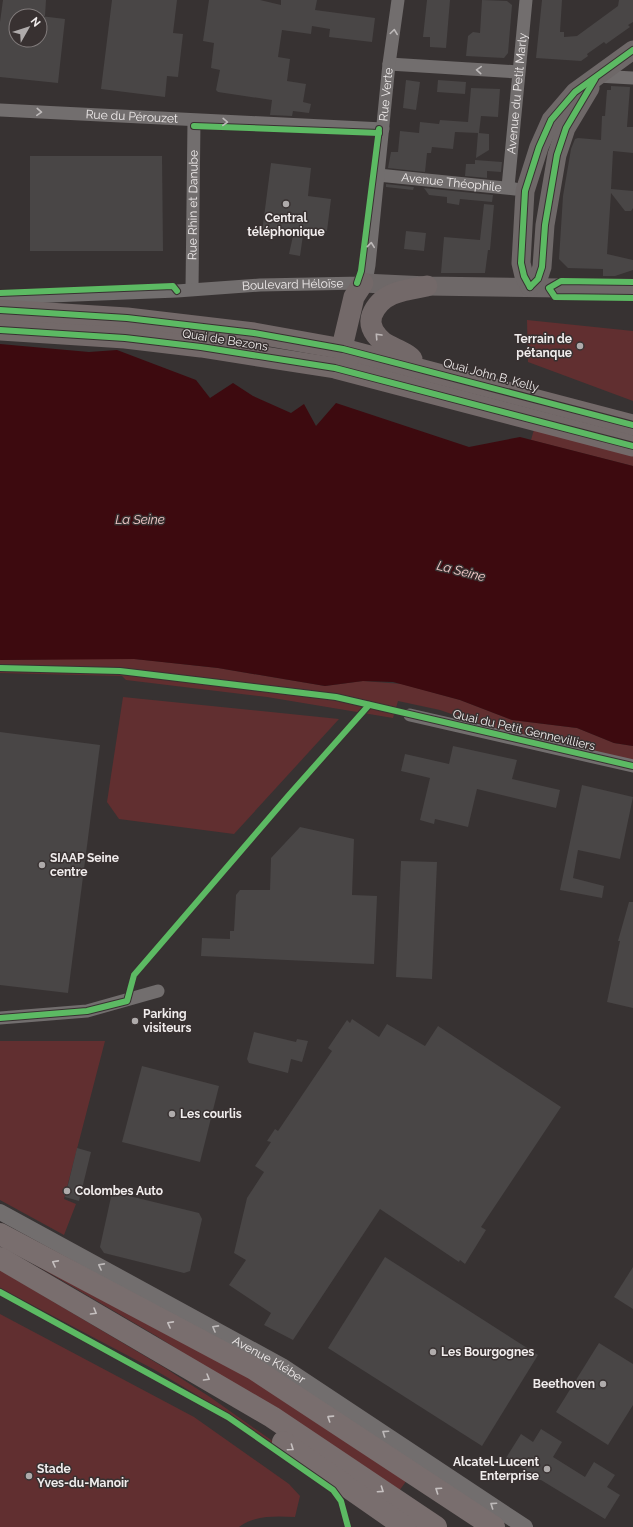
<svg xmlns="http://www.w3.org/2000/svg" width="633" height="1527" font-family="Raleway,sans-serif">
<rect width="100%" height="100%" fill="#373232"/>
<!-- green -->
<g fill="#612f30">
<path d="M527 320 633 331V401L528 362Z"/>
<path d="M535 426 633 452V466L531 440Z"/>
<path d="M126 658 218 668 325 686 363 681 402 684 460 700 512 720 577 728 614 743 633 746V760L492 728 440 710 398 701 393 718 267 697 126 680 122 676 0 673V660Z"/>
<path d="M123 697 339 719 234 834 119 819 107 802Z"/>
<path d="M0 1041H105L64 1199 76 1204 64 1235 0 1200Z"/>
<path d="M0 1244 278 1391 407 1480 399 1491 158 1337Z"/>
<path d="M0 1270 165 1368 210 1397 281 1447V1451L225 1412 155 1370 0 1288Z"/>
<path d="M0 1314 194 1417 289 1484 300 1496 295 1517C277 1516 254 1515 239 1527H0Z"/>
</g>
<!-- water -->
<path fill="#3d0a0f" d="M0 344 89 352 117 350 196 380 210 398 233 383 253 396 291 413 304 404 316 426 336 403 469 447 520 437 633 466V746L614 743 577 728 512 720 460 700 393 682 363 681 325 686 218 668 134 659 0 660Z"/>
<!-- building -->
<g fill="#494646">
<path d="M3 0H46L45 16H16V40H40V16L65 19 58 83 0 77V22Z"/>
<path d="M112 0H177L173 33 183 34 178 77 167 76 165 97 101 89Z"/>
<path d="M209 0H260L281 5V0H317L315 10 375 18 372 42 329 37 330 29 312 26 311 34 282 30 278 57 290 59 287 81 306 84 303 102 311 104 309 113 293 111 292 116 270 115 272 100 218 92 216 90 220 70 211 68 214 43 203 41Z"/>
<path d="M427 0H450L446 48 430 47V37H423Z"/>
<path d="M482 0 507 1 512 5 508 53 504 58 466 56 468 36 473 32 480 33Z"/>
<path d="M542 0H562L560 32H564V37L577 36 618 6 619 0H633V22L628 25 630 27 606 44 604 42 587 54 588 56 581 61 536 58Z"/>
<path d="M406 80 420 82 416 110 403 108Z"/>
<path d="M438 80 466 82 465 94 437 92Z"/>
<path d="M611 86 630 87 627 127H633V153L613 151 611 189 633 191V208L631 211H625L611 193 607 254 633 260V270L615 276H603V269L568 268 559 259 563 196 571 149 575 139 578 138 601 140 602 116H605L607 90H611Z"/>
<path d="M471 88 500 89 498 117 481 116 479 133 489 134V150L476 158 478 133 455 132 453 149 432 147 431 153H427L425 172 388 168 391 152H398L400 131 419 133 420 122 439 124 440 120 468 122Z"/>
<path d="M30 156H162L163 251H30Z"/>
<path d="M475 160 502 162 501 172 487 171V178L465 176 466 164H475Z"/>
<path d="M271 163 311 168 308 196 331 199 327 231 304 228 300 256 289 254 293 236 262 232Z"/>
<path d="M386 184 414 187 413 190 386 187Z"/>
<path d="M424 188 493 195 492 202 460 199 459 205 447 203V197L429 195Z"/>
<path d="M484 204 494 205 490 250H488L485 273H441L444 237 480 240Z"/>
<path d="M406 231 426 233 424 251 404 249Z"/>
<path d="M0 732 100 745 68 993 0 985Z"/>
<path d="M453 746 517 760 512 779 560 790 556 808 477 789 468 827 435 819 434 824 420 820 430 778 401 771 405 754 449 764Z"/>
<path d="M582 785 633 797 620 859 578 850 573 878 604 886 602 898 560 890Z"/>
<path d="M300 827 354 839 352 895 377 896 374 964 201 956 202 938 230 939V931H234L236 895 240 890H270L271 858Z"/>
<path d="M401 861 437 862 432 979 396 977Z"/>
<path d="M629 902H633V1008L607 1002 620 941H618Z"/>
<path d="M352 1019 379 1037 387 1024 425 1046 438 1026 561 1107 481 1227 486 1230 465 1264 460 1260 459 1262 380 1209 293 1340 264 1325 271 1313 229 1285 246 1260 234 1253 247 1198 264 1172 255 1166 271 1142 267 1141 275 1129 278 1131 332 1051 328 1048 347 1020 350 1023Z"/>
<path d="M254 1032 296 1042 297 1039 308 1041 302 1062 291 1059 288 1073 249 1063 247 1059Z"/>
<path d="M142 1066 219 1086 200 1162 122 1142Z"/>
<path d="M77 1148 91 1152 79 1201 65 1197Z"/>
<path d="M117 1193 199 1213 202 1219 190 1271 184 1273 104 1253 100 1247 111 1197Z"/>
<path d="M385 1257 538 1355 482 1446 328 1348Z"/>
<path d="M633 1267V1309L614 1297Z"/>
<path d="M599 1343 633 1364V1405L608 1445 556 1412Z"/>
<path d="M541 1429 562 1442 553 1457 585 1477 594 1462 615 1475 607 1487 620 1495 605 1519 541 1480H535L534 1475 506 1458 521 1434 533 1442Z"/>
</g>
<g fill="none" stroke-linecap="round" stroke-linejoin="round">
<!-- minor -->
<g stroke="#726e6e" stroke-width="13">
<path d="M389 64 518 72"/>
<path d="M597 76 633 78"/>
<path id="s1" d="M0 110 383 129"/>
<path id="s2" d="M378 175 515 189"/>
<path id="s3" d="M508 187 526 0"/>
<path id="s4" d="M192 289 194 121"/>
<path id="s5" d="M0 298 177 291 260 285 363 283 367 276 369 265 389 64 398 0"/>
<path d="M410 715 633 766"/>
<path d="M0 1018 87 1011 158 991"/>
</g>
<!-- tertiary -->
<path stroke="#726e6e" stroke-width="16" id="s6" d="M0 1212 282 1366 525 1527"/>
<!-- secondary -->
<g stroke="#6e6868" stroke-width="19">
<path d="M363 283 427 286 633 289"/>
<path d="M530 287 524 276 521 263 525 191 539 147 551 120 575 92 633 50"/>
<path d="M530 287 538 279 542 267 545 225 557 155 566 128 590 88"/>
</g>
<!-- primary -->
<g stroke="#736969" stroke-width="21">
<path d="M0 310 127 318 254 333 343 349 633 425"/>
<path d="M0 330 125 338 201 347 335 368 633 446"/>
<path d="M412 359C407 352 391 348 383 342 375 335 368 326 372 315 381 292 405 290 427 286"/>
<path d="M348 361 343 349 344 339 354 297 363 283"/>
</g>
<!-- motorway -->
<g stroke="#796e6e" stroke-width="22">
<path d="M0 1234 254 1369 494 1527"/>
<path d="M0 1258 272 1417 436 1527"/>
<path d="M283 1442 405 1527"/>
</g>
<defs>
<g id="cycleway">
<path d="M194 126 379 133"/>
<path d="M633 282 561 281 549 288 555 297 633 298"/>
<path d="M357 283 361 271 379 129"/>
<path d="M530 287 524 276 521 263 525 191 539 147 551 120 575 92 633 50"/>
<path d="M530 287 538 279 542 267 545 225 557 155 566 128 595 79"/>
<path d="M0 293 173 286 177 291"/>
<path d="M0 310 127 318 254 333 343 349 633 425"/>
<path d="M0 330 125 338 201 347 335 368 633 446"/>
<path d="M0 668 120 671 336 697 633 766"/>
<path d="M0 1018 87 1011 127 1001 134 975 289 795 369 705"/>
<path d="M0 1292 228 1417 333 1490 341 1501 348 1527"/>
</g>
</defs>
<!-- cycleway casing -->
<use href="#cycleway" stroke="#383131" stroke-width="8"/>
<!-- cycleway -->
<use href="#cycleway" stroke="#5cba63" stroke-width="6"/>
</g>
<!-- one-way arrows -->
<defs><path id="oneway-chevron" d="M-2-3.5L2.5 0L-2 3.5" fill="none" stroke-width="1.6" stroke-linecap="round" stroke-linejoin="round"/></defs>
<g stroke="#bebaba">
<use href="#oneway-chevron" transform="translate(394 32) rotate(-82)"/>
<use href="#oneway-chevron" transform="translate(479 70) rotate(-176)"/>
<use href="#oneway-chevron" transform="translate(39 112) rotate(3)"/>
<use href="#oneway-chevron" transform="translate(225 122) rotate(2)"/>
<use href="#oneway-chevron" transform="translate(371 245) rotate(-84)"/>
<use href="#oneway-chevron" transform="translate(101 1266) rotate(-152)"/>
<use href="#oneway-chevron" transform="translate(215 1328) rotate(-151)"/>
<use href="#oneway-chevron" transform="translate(385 1433) rotate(-146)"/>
<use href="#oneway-chevron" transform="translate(493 1505) rotate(-146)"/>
</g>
<use stroke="#beb8b8" href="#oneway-chevron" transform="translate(378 336) rotate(-133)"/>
<g stroke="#c6c0c0">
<use href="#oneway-chevron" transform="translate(55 1263) rotate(-152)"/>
<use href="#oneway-chevron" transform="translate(94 1312) rotate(30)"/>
<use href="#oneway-chevron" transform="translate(170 1324) rotate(-152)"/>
<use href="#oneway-chevron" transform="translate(207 1378) rotate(30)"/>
<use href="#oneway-chevron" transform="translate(330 1418) rotate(-147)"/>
<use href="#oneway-chevron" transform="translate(291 1448) rotate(35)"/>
<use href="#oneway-chevron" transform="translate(381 1490) rotate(34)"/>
<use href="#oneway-chevron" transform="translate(438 1490) rotate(-146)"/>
</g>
<!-- markers -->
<g fill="#afabab" stroke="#383131" stroke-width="1.5">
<circle cx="286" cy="204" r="4"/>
<circle cx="580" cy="346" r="4"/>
<circle cx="42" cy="865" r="4"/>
<circle cx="135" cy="1021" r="4"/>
<circle cx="172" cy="1114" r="4"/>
<circle cx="67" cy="1191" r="4"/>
<circle cx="433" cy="1352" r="4"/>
<circle cx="603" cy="1384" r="4"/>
<circle cx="547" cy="1469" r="4"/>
<circle cx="29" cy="1476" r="4"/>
</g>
<g text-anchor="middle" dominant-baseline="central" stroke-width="3" stroke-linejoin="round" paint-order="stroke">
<!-- street labels -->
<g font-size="12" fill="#f0ecec" stroke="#383131">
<text stroke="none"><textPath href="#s3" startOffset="94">Avenue du Petit Marly</textPath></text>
<text stroke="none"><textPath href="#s5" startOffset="554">Rue Verte</textPath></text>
<text stroke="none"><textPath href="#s1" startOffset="132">Rue du Pérouzet</textPath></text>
<text stroke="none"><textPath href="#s2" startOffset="74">Avenue Théophile</textPath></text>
<text stroke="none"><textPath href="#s4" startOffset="84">Rue Rhin et Danube</textPath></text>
<text stroke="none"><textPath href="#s5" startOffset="293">Boulevard Héloïse</textPath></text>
<text transform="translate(225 340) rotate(9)">Quai de Bezons</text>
<text transform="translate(491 375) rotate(15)">Quai John B. Kelly</text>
<text transform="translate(524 730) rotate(13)">Quai du Petit Gennevilliers</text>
<text stroke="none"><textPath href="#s6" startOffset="307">Avenue Kléber</textPath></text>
</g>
<!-- poi labels -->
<g font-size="12" font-weight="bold" fill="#f0ecec" stroke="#383131" text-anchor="start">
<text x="286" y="218" text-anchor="middle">Central<tspan x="286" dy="14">téléphonique</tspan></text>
<text x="572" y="339" text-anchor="end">Terrain de<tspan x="572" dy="14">pétanque</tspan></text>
<text x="50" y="858">SIAAP Seine<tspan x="50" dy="14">centre</tspan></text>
<text x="143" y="1014">Parking<tspan x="143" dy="14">visiteurs</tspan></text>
<text x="180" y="1114">Les courlis</text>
<text x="75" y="1191">Colombes Auto</text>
<text x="441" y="1352">Les Bourgognes</text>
<text x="595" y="1384" text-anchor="end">Beethoven</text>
<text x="539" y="1462" text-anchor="end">Alcatel-Lucent<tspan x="539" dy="14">Enterprise</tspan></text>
<text x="37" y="1469">Stade<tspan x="37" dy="14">Yves-du-Manoir</tspan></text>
</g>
<!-- water labels -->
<g font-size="13" font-style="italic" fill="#f4cbca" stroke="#383131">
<text x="140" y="519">La Seine</text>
<text transform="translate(461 571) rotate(14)">La Seine</text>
</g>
</g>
<!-- north arrow -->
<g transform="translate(28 28) rotate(51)"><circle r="19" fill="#383131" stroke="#827c7c"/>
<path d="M0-3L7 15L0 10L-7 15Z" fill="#afabab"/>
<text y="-6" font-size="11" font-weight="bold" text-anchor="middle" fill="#f0ecec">N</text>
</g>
</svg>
